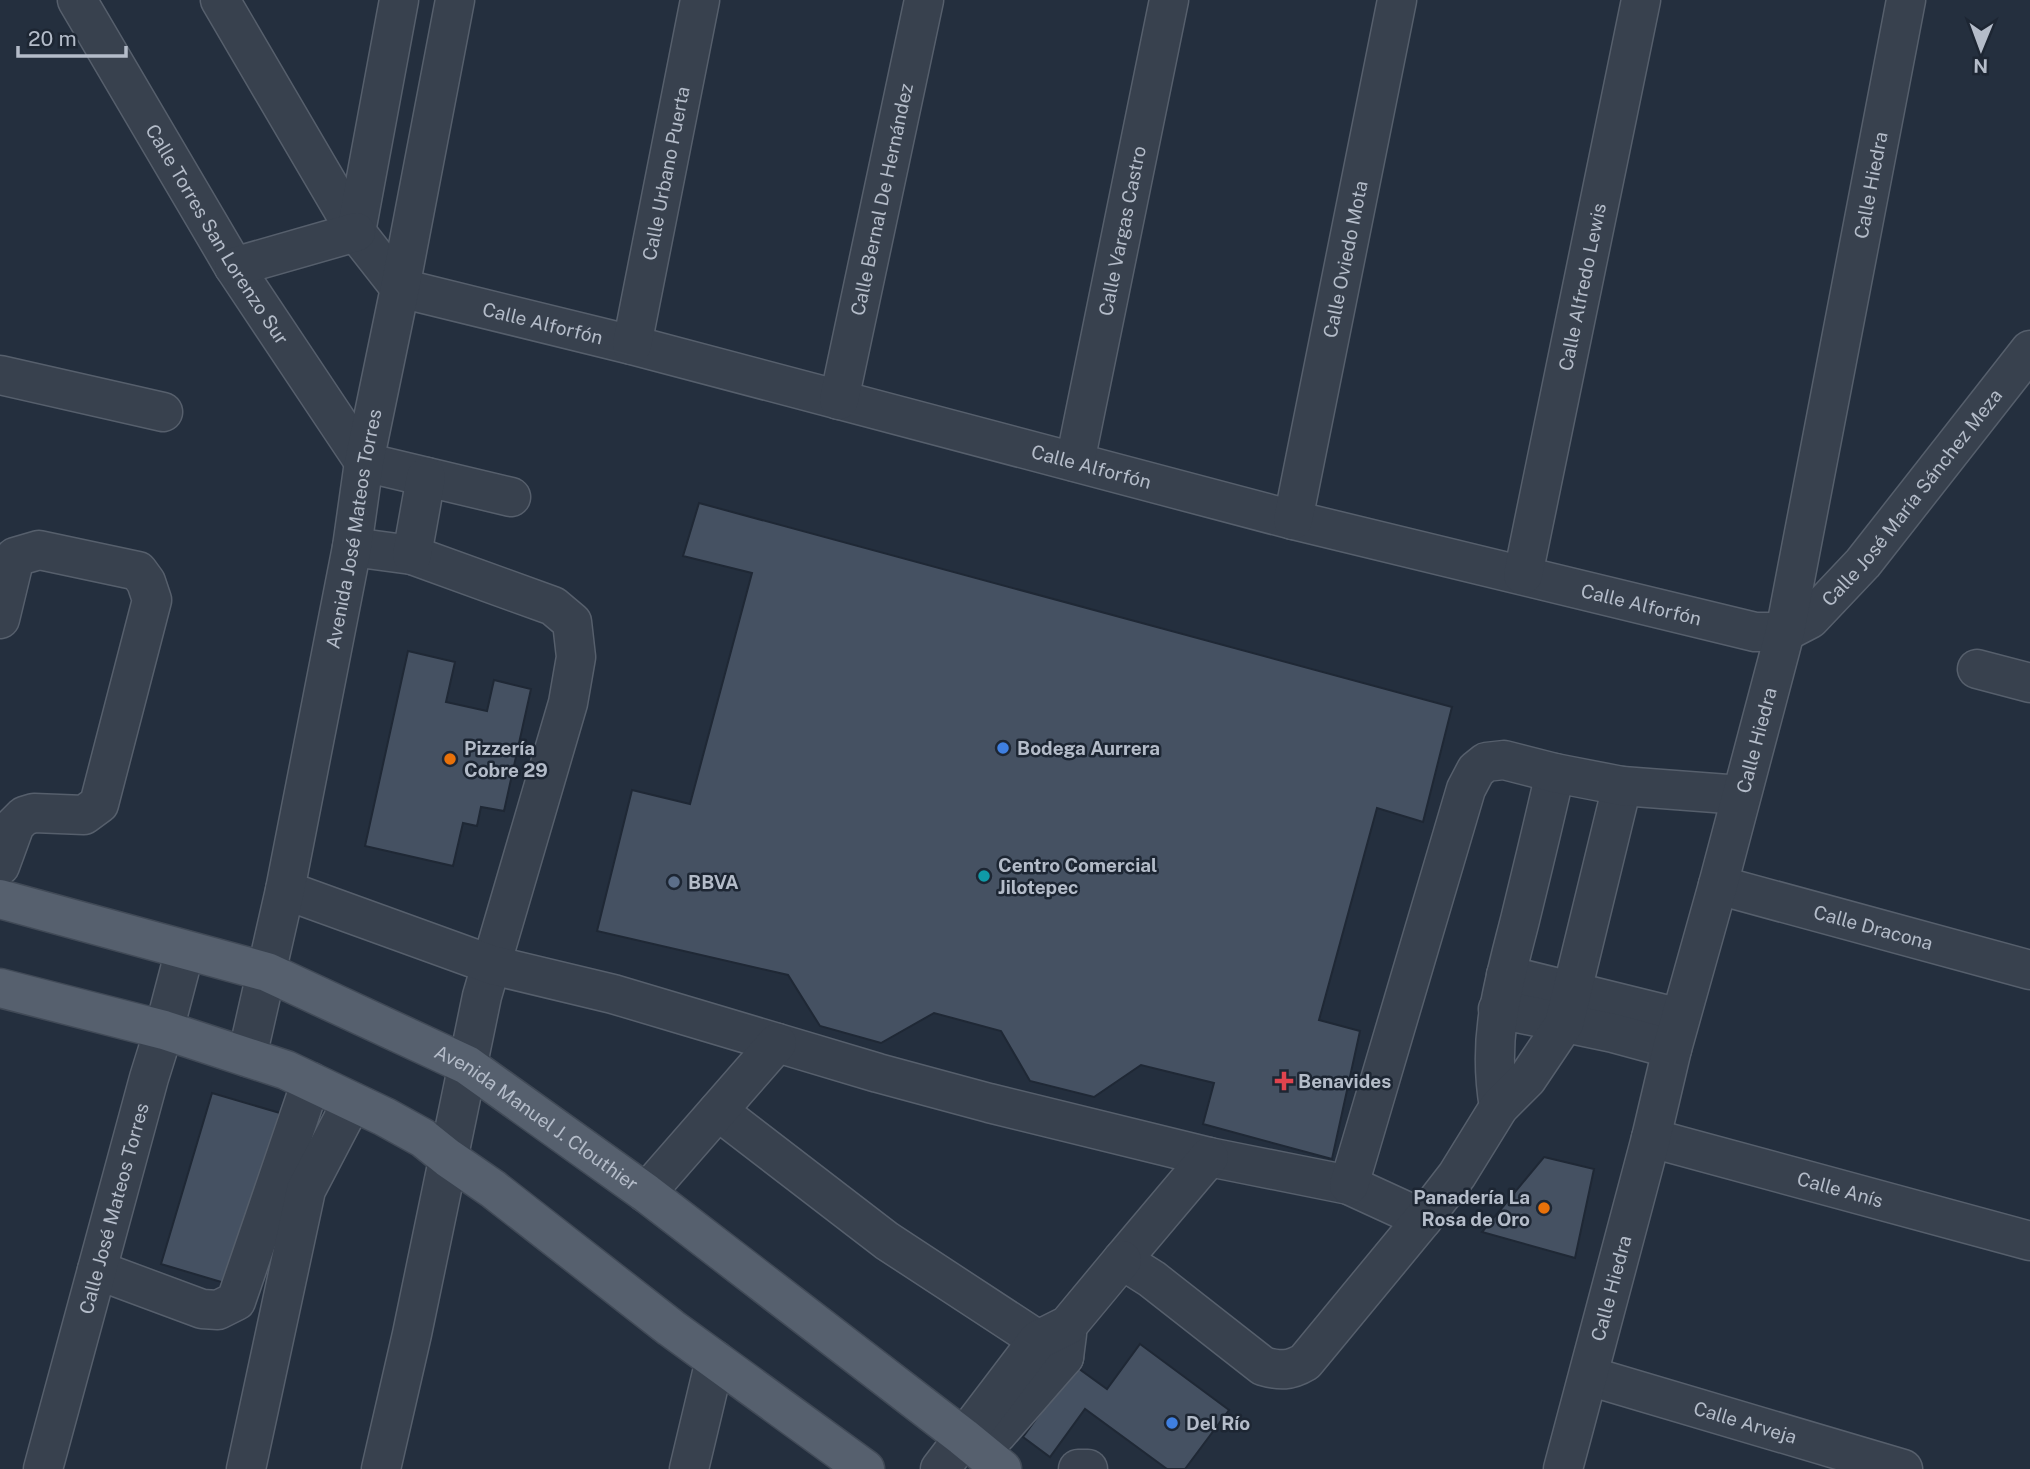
<svg xmlns="http://www.w3.org/2000/svg" width="2030" height="1469" font-family="'Public Sans',sans-serif">
<rect width="100%" height="100%" fill="#242f3e"/>
<!-- building -->
<g fill="#455162" stroke="#1f2835" stroke-width="2">
<path d="M699 503 1452 707 1423 822 1377 808 1319 1020 1360 1031 1332 1159 1203 1124 1214 1083 1141 1065 1094 1097 1030 1081 1001 1031 934 1013 881 1043 820 1026 788 975 597 931 632 790 690 804 752 573 683 556Z"/>
<path d="M408 651 455 662 446 702 487 711 494 680 531 689 504 811 481 807 477 826 463 823 453 866 365 846Z"/>
<path d="M212 1093 280 1113 228 1284 161 1264Z"/>
<path d="M1544 1157 1594 1169 1575 1258 1482 1232Z"/>
<path d="M1140 1344 1229 1410 1185 1469H1167L1085 1409 1050 1457 1023 1437 1075 1366 1107 1389Z"/>
</g>
<g fill="none" stroke-linecap="round" stroke-linejoin="round">
<defs>
<g id="minor">
<path id="s1" d="M77 0 234 267 364 462 511 497"/>
<path d="M220 0 356 232 400 288"/>
<path d="M356 232 399 0"/>
<path d="M234 267 356 232"/>
<path id="s2" d="M400 288 632 345 1293 520 1755 632H1785L1810 619 1863 563 2030 350"/>
<path id="s3" d="M632 345 700 0"/>
<path d="M0 375 163 412"/>
<path id="s4" d="M839 400 924 0"/>
<path id="s5" d="M1075 462 1169 0"/>
<path id="s6" d="M1293 520 1397 0"/>
<path d="M352 547 412 555 553 606 572 622 576 657 568 703 482 996 412 1334 381 1469"/>
<path d="M412 555 426 477"/>
<path id="s7" d="M1523 575 1641 0"/>
<path d="M0 619 15 557 39 550 138 571 146 582 152 600 99 804 84 815 34 813 24 816 15 825 0 866"/>
<path d="M1977 669 2030 683"/>
<path id="s8" d="M1718 885 2030 970"/>
<path d="M285 890 492 965 613 994 878 1073 989 1103 1209 1157 1349 1185 1423 1219"/>
<path d="M1506 975 1680 1018"/>
<path d="M1498 1009 1613 1033 1672 1049"/>
<path id="s9" d="M247 1057 285 890 352 547 364 462 400 288 455 0"/>
<path d="M1499 1107C1487 1037 1503 987 1520 920 1532 871 1544 822 1555 773"/>
<path d="M718 1111 887 1241 1064 1357"/>
<path id="s10" d="M1651 1138 2030 1241"/>
<path d="M1209 1157 1122 1260 1152 1279 1263 1366C1280 1371 1290 1371 1305 1362L1423 1219 1457 1175 1499 1107 1527 1079 1564 1024 1622 786"/>
<path d="M1349 1185 1466 789 1476 770 1486 762 1504 760 1555 773 1622 786 1741 795"/>
<path d="M646 1193 777 1043"/>
<path d="M97 1270 202 1309 218 1310 236 1301 311 1082"/>
<path id="s11" d="M1589 1376 1903 1469"/>
<path d="M997 1434 1064 1357 1067 1334"/>
<path id="s12" d="M43 1469 149 1078 164 1030 185 950"/>
<path d="M246 1469 306 1190 352 1102"/>
<path d="M689 1469 715 1360"/>
<path d="M940 1469 1038 1340 1068 1325 1122 1260"/>
<path d="M1078 1469H1088"/>
<path id="s13" d="M1563 1469 1651 1138 1672 1049 1718 885 1785 632 1906 0"/>
</g>
<g id="major">
<path id="s14" d="M0 899 267 972 467 1065 646 1193 963 1437 1002 1469"/>
<path d="M0 988 164 1030 286 1070 385 1117 423 1138 448 1158 493 1189 671 1328 865 1469"/>
</g>
</defs>
<!-- minor casing -->
<use href="#minor" stroke="#565f6c" stroke-width="41"/>
<!-- major casing -->
<use href="#major" stroke="#414a57" stroke-width="41"/>
<!-- minor -->
<use href="#minor" stroke="#38414e" stroke-width="38"/>
<!-- major -->
<use href="#major" stroke="#56606e" stroke-width="38"/>
</g>
<!-- markers -->
<g fill="#3f7fe0" stroke="#1d2633" stroke-width="2.5">
<circle cx="1003" cy="748" r="7"/>
<circle cx="1172" cy="1423" r="7"/>
</g>
<g fill="#e8710a" stroke="#1d2633" stroke-width="2.5">
<circle cx="450" cy="759" r="7"/>
<circle cx="1544" cy="1208" r="7"/>
</g>
<circle fill="#0f9aa8" stroke="#1d2633" stroke-width="2.5" cx="984" cy="876" r="7"/>
<circle fill="#5c6f8a" stroke="#1d2633" stroke-width="2.5" cx="674" cy="882" r="7"/>
<path fill="#e0444e" stroke="#1d2633" stroke-width="2.5" d="M1280.5 1070.5h7v7h7v7h-7v7h-7v-7h-7v-7h7z"/>
<g text-anchor="middle" dominant-baseline="central" stroke-width="5" stroke-linejoin="round" paint-order="stroke">
<!-- street labels -->
<g font-size="19" fill="#b4bcc9" stroke="#1d2633">
<text stroke="none"><textPath href="#s3" startOffset="175">Calle Urbano Puerta</textPath></text>
<text stroke="none"><textPath href="#s13" startOffset="1321">Calle Hiedra</textPath></text>
<text stroke="none"><textPath href="#s4" startOffset="205">Calle Bernal De Hernández</textPath></text>
<text stroke="none"><textPath href="#s5" startOffset="236">Calle Vargas Castro</textPath></text>
<text stroke="none"><textPath href="#s1" startOffset="273">Calle Torres San Lorenzo Sur</textPath></text>
<text stroke="none"><textPath href="#s6" startOffset="266">Calle Oviedo Mota</textPath></text>
<text stroke="none"><textPath href="#s7" startOffset="294">Calle Alfredo Lewis</textPath></text>
<text stroke="none"><textPath href="#s2" startOffset="147">Calle Alforfón</textPath></text>
<text stroke="none"><textPath href="#s2" startOffset="714">Calle Alforfón</textPath></text>
<text stroke="none"><textPath href="#s2" startOffset="1615">Calle José María Sánchez Meza</textPath></text>
<text stroke="none"><textPath href="#s9" startOffset="539">Avenida José Mateos Torres</textPath></text>
<text stroke="none"><textPath href="#s2" startOffset="1281">Calle Alforfón</textPath></text>
<text stroke="none"><textPath href="#s13" startOffset="754">Calle Hiedra</textPath></text>
<text stroke="none"><textPath href="#s8" startOffset="161">Calle Dracona</textPath></text>
<text stroke="none"><textPath href="#s14" startOffset="584">Avenida Manuel J. Clouthier</textPath></text>
<text stroke="none"><textPath href="#s10" startOffset="196">Calle Anís</textPath></text>
<text stroke="none"><textPath href="#s12" startOffset="270">Calle José Mateos Torres</textPath></text>
<text stroke="none"><textPath href="#s13" startOffset="187">Calle Hiedra</textPath></text>
<text stroke="none"><textPath href="#s11" startOffset="163">Calle Arveja</textPath></text>
</g>
<!-- poi labels -->
<g font-size="19" font-weight="bold" fill="#b4bcc9" stroke="#1d2633" text-anchor="start">
<text x="464" y="748">Pizzería<tspan x="464" dy="22">Cobre 29</tspan></text>
<text x="1017" y="748">Bodega Aurrera</text>
<text x="998" y="865">Centro Comercial<tspan x="998" dy="22">Jilotepec</tspan></text>
<text x="688" y="882">BBVA</text>
<text x="1298" y="1081">Benavides</text>
<text x="1530" y="1197" text-anchor="end">Panadería La<tspan x="1530" dy="22">Rosa de Oro</tspan></text>
<text x="1186" y="1423">Del Río</text>
</g>
</g>
<!-- north arrow -->
<g transform="translate(1981 49) rotate(181)" stroke="#1d2633" stroke-width="5" paint-order="stroke">
<path d="M0-5L12 26L0 18L-12 26Z" fill="#b4bcc9"/>
<text y="-10" font-size="19" font-weight="bold" text-anchor="middle" fill="#b4bcc9">N</text>
</g>
<!-- scale -->
<path d="M18 46v10h108v-10" fill="none" stroke="#b4bcc9" stroke-width="3.5"/>
<text x="28" y="46" font-size="21" fill="#b4bcc9" stroke="#1d2633" stroke-width="5" paint-order="stroke">20 m</text>
</svg>
